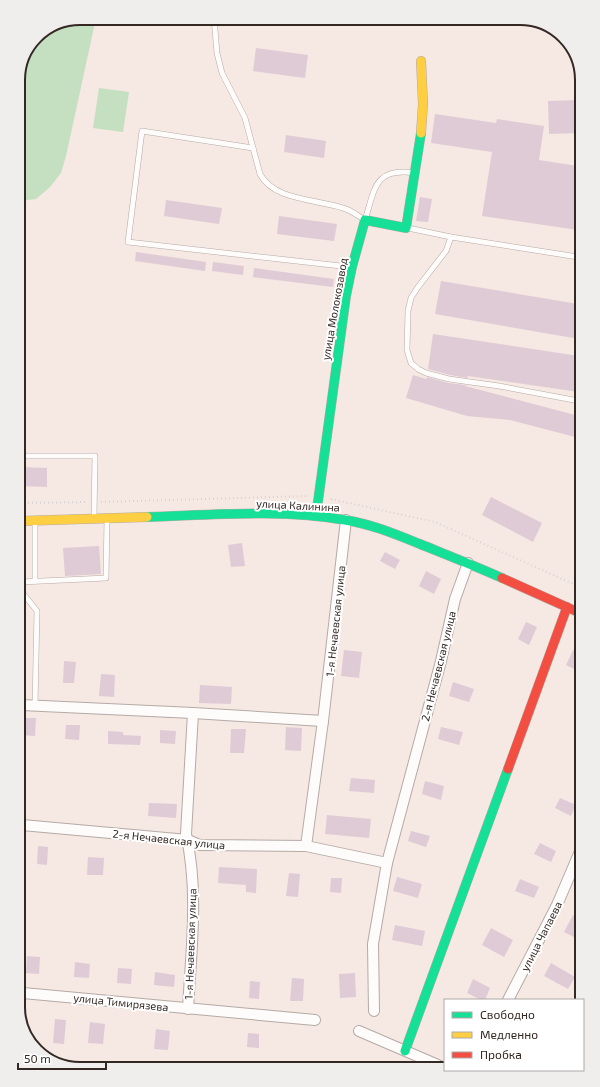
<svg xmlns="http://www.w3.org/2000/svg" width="600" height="1087" font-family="'Exo 2',sans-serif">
<rect width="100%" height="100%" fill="#f6e8e3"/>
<!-- green -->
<g fill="#c4e0c1">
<path d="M80 18H96L66 156 61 173 50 187 36 199 19 201 18 76 36 36Z"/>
<path d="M99 88 129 92 123 132 93 128Z"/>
</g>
<!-- building -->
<g fill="#dfcbd6">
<path d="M256 48 308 55 305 78 253 71Z"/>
<path d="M577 100 578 133 549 134 548 101Z"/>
<path d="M435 114 496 123 497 119 544 126 539 160 578 166V230L482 216 492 152 431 143Z"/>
<path d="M286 135 326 141 324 158 284 152Z"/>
<path d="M420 197 432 199 428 222 416 221Z"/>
<path d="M166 200 222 208 219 224 164 216Z"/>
<path d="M279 216 337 224 334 241 277 234Z"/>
<path d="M136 252 206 262 205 271 135 261Z"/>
<path d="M213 262 244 266 243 275 212 271Z"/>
<path d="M254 268 334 279 333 287 253 277Z"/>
<path d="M441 281 578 304 579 339 435 314Z"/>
<path d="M433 334 579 356V392L468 376 467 378 450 375 428 369Z"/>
<path d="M413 375 426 379 427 377 448 383 466 385 465 386 579 416V438L510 420 467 416 406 398Z"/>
<path d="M20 467 47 468V487L20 486Z"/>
<path d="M491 497 542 523 533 542 482 515Z"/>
<path d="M242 543 245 566 231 567 228 545Z"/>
<path d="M99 546 101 574 65 576 63 548Z"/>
<path d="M385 552 400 560 395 569 380 561Z"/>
<path d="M426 571 441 579 434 594 419 586Z"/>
<path d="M526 622 537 627 529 645 518 639Z"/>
<path d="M580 636V672L566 665Z"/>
<path d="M344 650 362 652 359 678 341 676Z"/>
<path d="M64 661 76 662 74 683H63Z"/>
<path d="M101 674 115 675 114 697 99 696Z"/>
<path d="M453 682 474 689 469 702 449 696Z"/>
<path d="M200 685 232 687 231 704 199 703Z"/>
<path d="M21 718H36L35 736 21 735Z"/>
<path d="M66 725H80L79 740 65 739Z"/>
<path d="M286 727 302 728 301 751 285 750Z"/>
<path d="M441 727 463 732 459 745 438 739Z"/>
<path d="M231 729H246L244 753H230Z"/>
<path d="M160 730 176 731 175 744 160 743Z"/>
<path d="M108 731 123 732V735L141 736 140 745 108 744Z"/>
<path d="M351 778 375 780 374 793 349 791Z"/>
<path d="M425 781 444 786 441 800 422 794Z"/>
<path d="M560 798 576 805 571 816 555 808Z"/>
<path d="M149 803 177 804 176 818 148 816Z"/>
<path d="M327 815 371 819 369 838 325 834Z"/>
<path d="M411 831 430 836 426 847 408 841Z"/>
<path d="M540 843 556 851 551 862 534 854Z"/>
<path d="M38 846 48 847 47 865 37 864Z"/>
<path d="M88 857 104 858 103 875H87Z"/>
<path d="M219 867 257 869 256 893 246 892V885L218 883Z"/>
<path d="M289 873 300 874 298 897 286 896Z"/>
<path d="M397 877 422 884 418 898 393 891Z"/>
<path d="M331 878H342L341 893 330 892Z"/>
<path d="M520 879 539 887 534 898 515 891Z"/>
<path d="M573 915 581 920 582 941 564 932Z"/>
<path d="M395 925 425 931 422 946 392 940Z"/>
<path d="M491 928 513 940 504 957 482 945Z"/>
<path d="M27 956 40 957 39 974 26 973Z"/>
<path d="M75 962 90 964 89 978 74 977Z"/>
<path d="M551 963 575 977 568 989 544 976Z"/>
<path d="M118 968 132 969 131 984 117 983Z"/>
<path d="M155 972 175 975 174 987 154 985Z"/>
<path d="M355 973 356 997 340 998 339 974Z"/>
<path d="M292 978 304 979 303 1001H290Z"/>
<path d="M473 979 490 988 485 1000H481L467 993Z"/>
<path d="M250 981 260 982 259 999 249 998Z"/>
<path d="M55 1019 66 1020 64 1044 53 1043Z"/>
<path d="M90 1022 105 1024 103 1044 88 1043Z"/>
<path d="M156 1029 170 1031 168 1050 154 1049Z"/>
<path d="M248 1033 259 1034V1048L247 1047Z"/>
</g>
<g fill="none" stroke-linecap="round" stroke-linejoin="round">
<defs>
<g id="lane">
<path d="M214 18 217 53 222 73 245 118 260 174C274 201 317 199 343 208 351 210 358 216 365 220 375 189 374 167 415 173"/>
<path d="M253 148 142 131 128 242 350 267"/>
<path d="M408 228 451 237 578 257"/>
<path d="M451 237 446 251 418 287 411 298 408 311 407 350 411 363 418 369 426 373 449 379 499 386 579 401"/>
<path d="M20 456H95L94 517"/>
<path d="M35 581V522"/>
<path d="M21 582 106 578 107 519"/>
<path d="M21 591 37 611 35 706"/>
</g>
<g id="street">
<path d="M21 705 193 713 323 721"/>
<path d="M22 825 188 840 200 845 306 846 387 863"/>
<path d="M306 846 323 721 346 520"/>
<path d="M23 993 315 1020"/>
<path d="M508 1000 557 905 581 849"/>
<path d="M188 1009C191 951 199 891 186 834L193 713"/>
<path d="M374 1011 373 944 387 863 441 661 455 599 468 563"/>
<path d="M359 1031 438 1065"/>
</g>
<g id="fast">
<path d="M316 516 346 296 352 267 365 220 406 228 421 133"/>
<path d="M147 517C213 515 280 509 345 520 371 524 395 534 420 544 447 555 475 566 502 578"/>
<path d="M405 1051 508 769"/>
</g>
<g id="slow">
<path d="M421 61 423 104 421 133"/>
<path d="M20 521 147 517"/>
</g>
<g id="jam">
<path d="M502 578 580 613"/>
<path d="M508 769 567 607"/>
</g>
</defs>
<!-- lane casing -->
<use href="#lane" stroke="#b5aaa5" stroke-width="6"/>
<!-- street casing -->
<use href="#street" stroke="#b5aaa5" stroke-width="12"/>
<!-- fast casing -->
<use href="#fast" stroke="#b5aaa5" stroke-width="10"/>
<!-- slow casing -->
<use href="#slow" stroke="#b5aaa5" stroke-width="10"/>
<!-- jam casing -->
<use href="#jam" stroke="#b5aaa5" stroke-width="10"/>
<!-- path -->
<g stroke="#d7d3d1" stroke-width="2" stroke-dasharray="1 3" stroke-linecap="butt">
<path d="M331 499 435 522 580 587"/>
<path d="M101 502 307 496"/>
<path d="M20 503 87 502"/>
</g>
<!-- lane -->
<use href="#lane" stroke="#fefcfb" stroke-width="5"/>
<!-- street -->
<use href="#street" stroke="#fefcfb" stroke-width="10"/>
<!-- fast -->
<use href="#fast" stroke="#16e098" stroke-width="9"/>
<!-- slow -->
<use href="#slow" stroke="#ffcf43" stroke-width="9"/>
<!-- jam -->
<use href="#jam" stroke="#f24e42" stroke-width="9"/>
</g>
<g text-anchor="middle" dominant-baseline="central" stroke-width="4" stroke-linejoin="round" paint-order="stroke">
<!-- street labels -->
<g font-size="11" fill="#342823" stroke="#fff">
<text transform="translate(334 309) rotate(-80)">улица Молокозавод</text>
<text transform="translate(298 505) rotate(3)">улица Калинина</text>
<text transform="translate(335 621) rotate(-84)">1-я Нечаевская улица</text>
<text transform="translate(438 666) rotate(-76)">2-я Нечаевская улица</text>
<text transform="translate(169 839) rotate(6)">2-я Нечаевская улица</text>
<text transform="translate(541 936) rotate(-63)">улица Чапаева</text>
<text transform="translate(190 944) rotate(-88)">1-я Нечаевская улица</text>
<text transform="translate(121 1002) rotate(6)">улица Тимирязева</text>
</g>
</g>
<!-- crop -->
<path d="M0 0H600V1087H0ZM80 25H520A55 55 0 0 1 575 80V1007A55 55 0 0 1 520 1062H80A55 55 0 0 1 25 1007V80A55 55 0 0 1 80 25Z" fill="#efeeed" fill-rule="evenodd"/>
<path fill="none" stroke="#342823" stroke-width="2" d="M80 25H520A55 55 0 0 1 575 80V1007A55 55 0 0 1 520 1062H80A55 55 0 0 1 25 1007V80A55 55 0 0 1 80 25Z"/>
<!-- legend -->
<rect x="444" y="999" width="140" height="72" fill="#ffffff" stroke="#aea9a7"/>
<rect x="452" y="1012" width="20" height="6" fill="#16e098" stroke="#aea9a7"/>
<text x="480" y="1019" font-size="12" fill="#342823">Свободно</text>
<rect x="452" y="1032" width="20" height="6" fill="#ffcf43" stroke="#aea9a7"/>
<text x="480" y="1039" font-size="12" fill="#342823">Медленно</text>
<rect x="452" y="1052" width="20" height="6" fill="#f24e42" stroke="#aea9a7"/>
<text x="480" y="1059" font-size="12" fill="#342823">Пробка</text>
<!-- scale -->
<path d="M18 1063v6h88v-6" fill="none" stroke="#342823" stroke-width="2"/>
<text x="24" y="1063" font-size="12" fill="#342823" stroke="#ffffff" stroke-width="3" paint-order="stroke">50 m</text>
</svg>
